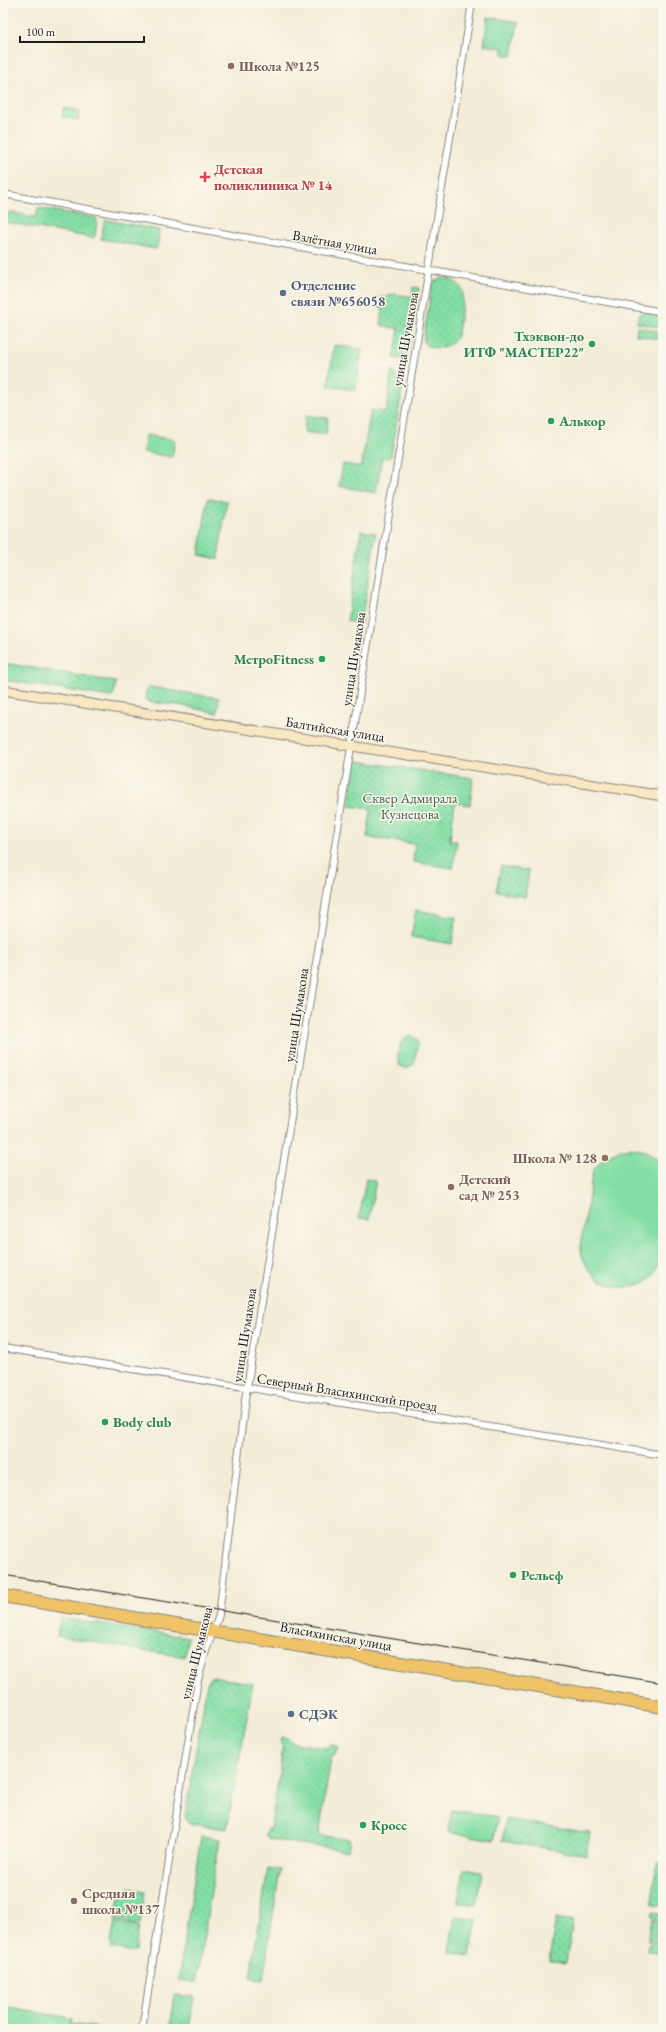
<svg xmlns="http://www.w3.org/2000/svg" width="666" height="2032" font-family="'EB Garamond',serif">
<defs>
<pattern id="green-dots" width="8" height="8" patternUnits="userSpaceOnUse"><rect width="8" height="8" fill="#83dea4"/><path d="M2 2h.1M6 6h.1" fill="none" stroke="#71be8d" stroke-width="1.8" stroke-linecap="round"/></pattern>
</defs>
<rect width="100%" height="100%" fill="#fbf7ec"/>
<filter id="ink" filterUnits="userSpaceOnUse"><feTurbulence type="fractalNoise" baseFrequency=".025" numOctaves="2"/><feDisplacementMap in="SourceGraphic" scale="8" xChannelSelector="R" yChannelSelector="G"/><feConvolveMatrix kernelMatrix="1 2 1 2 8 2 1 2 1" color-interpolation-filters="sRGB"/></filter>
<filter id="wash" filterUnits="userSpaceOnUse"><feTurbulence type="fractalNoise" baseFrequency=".012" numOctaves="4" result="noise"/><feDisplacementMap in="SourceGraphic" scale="16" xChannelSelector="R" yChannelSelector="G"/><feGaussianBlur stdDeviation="0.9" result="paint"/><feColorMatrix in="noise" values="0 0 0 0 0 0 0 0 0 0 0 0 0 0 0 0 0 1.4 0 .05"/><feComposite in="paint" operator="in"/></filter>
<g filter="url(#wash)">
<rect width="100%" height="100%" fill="#f3edd7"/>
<!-- green -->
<g fill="url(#green-dots)" stroke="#507d60">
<path d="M488 17 518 22 512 56 503 54V48L484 45Z"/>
<path d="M38 208 96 218 97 221 95 236 93 238 4 222 9 212 36 217Z"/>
<path d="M107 220 159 230 158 244 156 249 101 239 104 222Z"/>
<path d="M442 278C469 281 463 297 460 318 459 324 459 334 455 339 450 348 428 352 423 341L432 286 434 282Z"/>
<path d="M413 287 419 288 407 360 394 358 399 329 381 325 383 308 379 307 380 298 395 294 412 297Z"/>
<path d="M644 312 663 316V328L637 323 639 315Z"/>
<path d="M637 327 663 332V340L636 335Z"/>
<path d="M334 345 362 349 356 390 328 386Z"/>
<path d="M392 371 403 385 391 456 388 458 382 457 376 493 339 486 343 464 361 467 371 410 386 412Z"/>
<path d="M306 415 328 418 326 435 304 432Z"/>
<path d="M208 498 227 501 218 559 199 555Z"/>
<path d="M361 531 376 533 361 624 347 621Z"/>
<path d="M3 663 116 682 114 693 111 697 3 680Z"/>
<path d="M150 687 219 698 217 713 179 705 149 702 145 698 146 691Z"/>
<path d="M356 761 473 778 470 805 455 803 450 840 457 841 453 868 413 862 415 844 367 837 371 809 349 806Z"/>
<path d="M501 866 529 871 525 897 496 891Z"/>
<path d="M416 910 456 917 452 944 411 937Z"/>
<path d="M366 1179 376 1181 369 1219 359 1218Z"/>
<path d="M60 1618 188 1637 184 1657 57 1636Z"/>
<path d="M211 1677 253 1683 227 1829 192 1824 187 1821 185 1817 207 1683Z"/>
<path d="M282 1737 288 1738 293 1743 326 1748 332 1745 338 1747 337 1753 331 1758 319 1835 350 1840 348 1851 269 1839 265 1834 271 1826 283 1748 280 1741Z"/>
<path d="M506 1819 590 1833 586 1855 502 1841Z"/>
<path d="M201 1836 220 1839 196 1983 178 1980Z"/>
<path d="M658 1863 663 1864V1904L657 1906 652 1904V1899Z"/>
<path d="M268 1868 280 1870 263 1980 250 1978Z"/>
<path d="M129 1888 145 1891 140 1924 115 1920 119 1897Z"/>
<path d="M652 1912 663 1914V1923L661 1924 651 1915Z"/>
<path d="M455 1916 477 1919 470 1956 449 1952Z"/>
<path d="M556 1918 573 1921 566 1963 549 1960Z"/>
<path d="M652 1918 659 1926 657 1930 658 1936 648 1942Z"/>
<path d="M115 1922 139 1926 135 1952 110 1948Z"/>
<path d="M659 1938 663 1941V1953L647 1951 648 1945Z"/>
<path d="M175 1994 194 1997 189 2029H170Z"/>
<path d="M3 2007 71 2018 69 2029H3Z"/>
</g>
<!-- pitch -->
<g fill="#83dea4" stroke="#507d60">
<path d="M64 108 80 111 78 120 62 117Z"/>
<path d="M146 435 175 440 172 457 143 452Z"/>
<path d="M410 1035 417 1039 418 1044 414 1064 406 1068 400 1066C395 1057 400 1037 410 1035Z"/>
<path d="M629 1148 646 1151 663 1164C663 1193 666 1245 656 1270 651 1282 638 1286 626 1287 604 1289 585 1273 581 1251 579 1244 582 1235 584 1227 587 1208 590 1189 593 1170 603 1158 613 1150 629 1148Z"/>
<path d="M452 1810 498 1817 494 1840 448 1832Z"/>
<path d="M464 1869 482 1872 476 1905 458 1902Z"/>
<path d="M72 2024 101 2028 100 2029H71Z"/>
</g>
</g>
<g filter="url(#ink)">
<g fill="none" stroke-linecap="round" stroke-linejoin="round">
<defs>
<g id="street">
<path d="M3 194 663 312"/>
<path d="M3 1348 663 1455"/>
<path d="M142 2029 198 1680 206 1651 219 1615 245 1400 472 3"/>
</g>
<path id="secondary" d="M3 690 663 796"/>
<path id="highway" d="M3 1596 663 1707"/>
</defs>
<!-- street casing -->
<use href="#street" stroke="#88847a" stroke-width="8"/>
<!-- secondary casing -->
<use href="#secondary" stroke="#88847a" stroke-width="11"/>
<!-- highway casing -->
<use href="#highway" stroke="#88847a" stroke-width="14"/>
<!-- street -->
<use href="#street" stroke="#fff" stroke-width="6"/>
<!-- secondary -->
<use href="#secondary" stroke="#f9e7c3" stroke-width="9"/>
<!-- highway -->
<use href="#highway" stroke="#f0c369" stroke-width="12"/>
<!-- tram -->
<path stroke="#1c1c1c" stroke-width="1" d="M3 1575 663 1683"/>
</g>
</g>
<!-- markers -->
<g fill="#8d6e63" stroke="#fbf7ec" stroke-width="1.5">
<circle cx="231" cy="66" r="4"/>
<circle cx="605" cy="1158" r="4"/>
<circle cx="451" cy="1187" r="4"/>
<circle cx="74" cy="1901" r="4"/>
</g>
<path fill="#e0444e" stroke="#fbf7ec" stroke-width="1.5" d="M203 171h4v4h4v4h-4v4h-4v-4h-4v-4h4z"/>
<g fill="#5c6f8a" stroke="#fbf7ec" stroke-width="1.5">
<circle cx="283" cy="293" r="4"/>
<circle cx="291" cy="1714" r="4"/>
</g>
<g fill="#2e9e5b" stroke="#fbf7ec" stroke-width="1.5">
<circle cx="592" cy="344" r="4"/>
<circle cx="551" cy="421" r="4"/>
<circle cx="322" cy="659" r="4"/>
<circle cx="105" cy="1422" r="4"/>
<circle cx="513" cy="1575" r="4"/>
<circle cx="363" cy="1825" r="4"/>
</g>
<g text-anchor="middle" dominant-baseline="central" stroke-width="3" stroke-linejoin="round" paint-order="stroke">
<!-- education labels -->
<g font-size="14" font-weight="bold" fill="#785e54" stroke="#fbf7ec" text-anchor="start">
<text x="239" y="66">Школа №125</text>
<text x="597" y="1158" text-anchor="end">Школа № 128</text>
<text x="459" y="1179">Детский<tspan x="459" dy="16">сад № 253</tspan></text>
<text x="82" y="1893">Средняя<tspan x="82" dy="16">школа №137</tspan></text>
</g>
<!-- health labels -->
<g font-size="14" font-weight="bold" fill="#be3a42" stroke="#fbf7ec" text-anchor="start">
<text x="214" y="169">Детская<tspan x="214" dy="16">поликлиника № 14</tspan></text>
</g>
<!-- street labels -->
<g font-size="14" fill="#1c1c1c" stroke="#fbf7ec">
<text transform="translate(335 242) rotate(10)">Взлётная улица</text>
<text transform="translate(405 339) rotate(-80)">улица Шумакова</text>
<text transform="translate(353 659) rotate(-81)">улица Шумакова</text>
<text transform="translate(335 729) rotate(9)">Балтийская улица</text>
<text transform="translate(296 1015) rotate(-81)">улица Шумакова</text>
<text transform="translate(244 1335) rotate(-81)">улица Шумакова</text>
<text transform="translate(347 1392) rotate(9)">Северный Власихинский проезд</text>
<text transform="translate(336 1636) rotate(10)">Власихинская улица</text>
<text transform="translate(196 1653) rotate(-76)">улица Шумакова</text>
</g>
<!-- service labels -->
<g font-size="14" font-weight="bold" fill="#4e5e75" stroke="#fbf7ec" text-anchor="start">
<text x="291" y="285">Отделение<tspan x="291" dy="16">связи №656058</tspan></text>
<text x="299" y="1714">СДЭК</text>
</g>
<!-- leisure labels -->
<g font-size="14" font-weight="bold" fill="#27864d" stroke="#fbf7ec" text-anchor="start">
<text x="584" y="336" text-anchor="end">Тхэквон-до<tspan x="584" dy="16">ИТФ "МАСТЕР22"</tspan></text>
<text x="559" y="421">Алькор</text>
<text x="314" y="659" text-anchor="end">МетроFitness</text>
<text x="113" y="1422">Body club</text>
<text x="521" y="1575">Рельеф</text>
<text x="371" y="1825">Кросс</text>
</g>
<!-- park labels -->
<g font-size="14" fill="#40604c" stroke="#fbf7ec">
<text x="410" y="798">Сквер Адмирала<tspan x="410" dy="16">Кузнецова</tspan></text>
</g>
</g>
<!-- margin -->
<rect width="666" height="2032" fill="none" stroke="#fbf7ec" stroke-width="16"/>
<!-- scale -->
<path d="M20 36v6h124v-6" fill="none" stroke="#1c1c1c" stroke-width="2"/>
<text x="26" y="36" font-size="12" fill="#1c1c1c" stroke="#fbf7ec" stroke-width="3" paint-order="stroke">100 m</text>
</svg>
